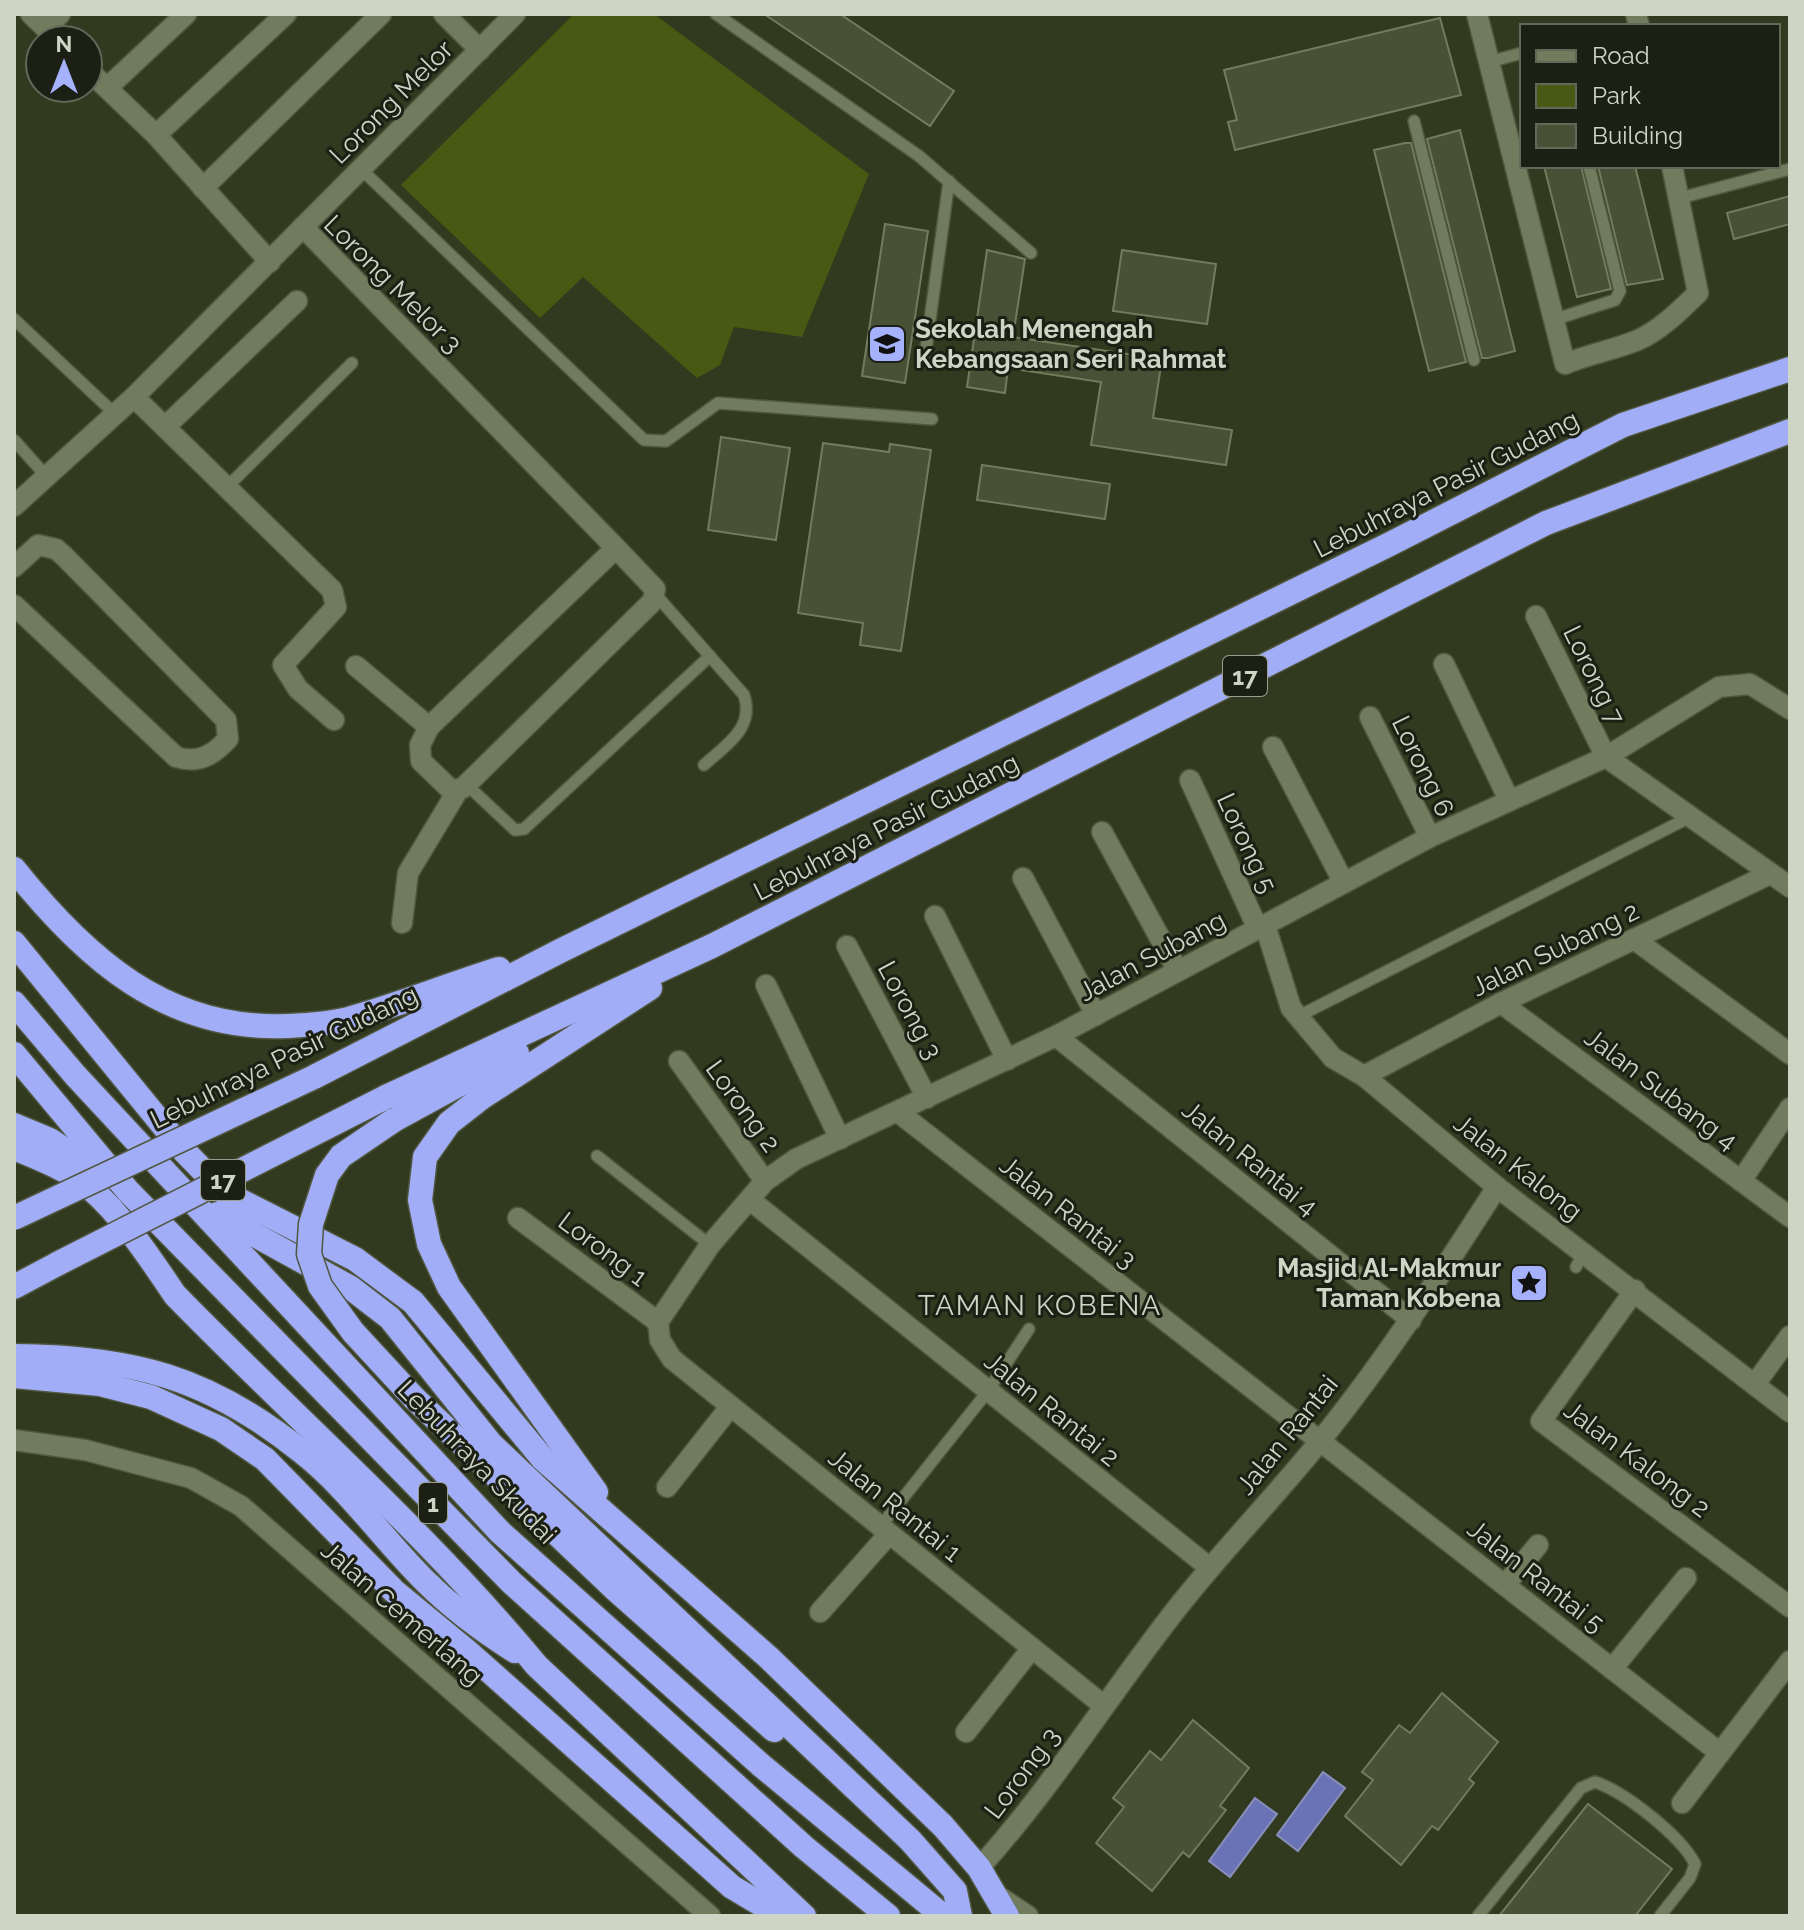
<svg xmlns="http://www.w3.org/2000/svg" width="1804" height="1930" font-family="Raleway,sans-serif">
<rect width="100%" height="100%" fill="#313a1f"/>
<!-- green -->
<path fill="#475913" d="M574 14H654L869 174 802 337 734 327 720 365 697 378 583 277 540 318 401 185Z"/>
<!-- water -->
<g fill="#6a73b5" stroke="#8890ba" stroke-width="2">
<path d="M1323 1772 1345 1788 1298 1851 1277 1835Z"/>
<path d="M1255 1798 1277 1814 1230 1877 1209 1861Z"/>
</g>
<!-- building -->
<g fill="#485136" stroke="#717b5e" stroke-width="2">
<path d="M764 14H840L954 91 930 126Z"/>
<path d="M1440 18 1461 95 1235 150 1228 122 1237 120 1224 70Z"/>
<path d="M1460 130 1515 351 1488 358H1482L1427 139Z"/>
<path d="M1405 143H1411L1466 362 1429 371 1374 150Z"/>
<path d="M1544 166H1581L1611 289 1577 297Z"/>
<path d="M1598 166H1635L1663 279 1627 285Z"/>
<path d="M1790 196V224L1734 239 1727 213Z"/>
<path d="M885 224 928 231 905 383 862 376Z"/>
<path d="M987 250 1025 259 1013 337 1162 359 1153 418 1232 430 1226 465 1091 445 1101 382 1008 368 1005 393 967 387Z"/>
<path d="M1122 250 1216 264 1207 324 1113 311Z"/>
<path d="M721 437 790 448 776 540 708 530Z"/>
<path d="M823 443 889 452 890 444 931 450 901 651 860 645 863 623 798 613Z"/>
<path d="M982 465 1110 484 1105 519 977 500Z"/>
<path d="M1442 1693 1498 1742 1469 1779 1474 1783 1438 1830 1432 1826 1401 1865 1345 1816 1373 1780 1362 1772 1387 1740 1399 1725 1410 1733Z"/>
<path d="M1193 1720 1249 1768 1220 1806 1226 1810 1201 1842 1189 1857 1183 1852 1152 1891 1096 1843 1124 1807 1113 1798 1150 1751 1161 1760Z"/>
<path d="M1588 1804 1672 1869 1635 1916H1499Z"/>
</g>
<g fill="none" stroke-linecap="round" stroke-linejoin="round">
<defs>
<g id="lane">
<path d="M716 14 919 156 1031 253"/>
<path d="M1489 62 1522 53"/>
<path d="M1414 121 1474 360"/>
<path d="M361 169 644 440 666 441 718 403 932 419"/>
<path d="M1680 198 1790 169"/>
<path d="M14 319 115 414"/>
<path d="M1553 320 1615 300 1620 291 1589 166"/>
<path d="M925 356 949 181"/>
<path d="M14 440 47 477"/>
<path d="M227 487 352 363"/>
<path d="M656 595 744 695C755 728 726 745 704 765"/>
<path d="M467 785 515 830 524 829 710 656"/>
<path d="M1297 1017 1690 817"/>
<path d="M597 1156 710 1245"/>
<path d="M1576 1267 1584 1252"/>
<path d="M880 1527 988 1391 1029 1329"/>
<path d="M1478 1916 1581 1788 1595 1782C1625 1792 1681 1836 1695 1864L1690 1878 1660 1916"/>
</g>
<g id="street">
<path d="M31 14 58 40"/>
<path d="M444 14 480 50"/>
<path d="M1477 14 1565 364C1589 354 1614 350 1638 340 1661 330 1680 310 1698 293L1672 166"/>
<path d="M1636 14 1639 26"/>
<path d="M46 28 60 14"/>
<path d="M88 70 156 135 270 262"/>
<path d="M107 88 186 14"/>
<path d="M156 135 286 14"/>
<path d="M203 188 381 14"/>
<path d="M303 227 616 548 655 589 653 601 463 788 451 790 421 761 420 745 429 727 616 548"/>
<path d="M134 397 332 590 336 607 283 665 298 689 334 720"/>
<path d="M165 427 297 301"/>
<path d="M14 506 134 397 515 14"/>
<path d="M14 567 38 545 56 549 64 556 226 720 228 739C213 755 199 764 176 757L14 605"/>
<path d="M1536 616 1606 757 1790 887"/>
<path d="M1444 664 1509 800"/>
<path d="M356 666 429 727"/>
<path d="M1370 717 1430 837"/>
<path d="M1273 747 1344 883"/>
<path d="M1190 780 1258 929"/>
<path d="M1102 832 1178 971"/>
<path d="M1023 878 1096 1015"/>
<path d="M935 916 1007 1060"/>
<path d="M402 923 408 873 458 790"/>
<path d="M1265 925 1291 1008 1333 1058 1364 1076 1497 1187 1790 1412"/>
<path d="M1634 939 1790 1054"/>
<path d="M847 946 927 1098"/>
<path d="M766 985 840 1139"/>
<path d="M1501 1003 1790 1217"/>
<path d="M1056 1036 1411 1320"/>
<path d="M679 1061 765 1181"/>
<path d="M1364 1076 1501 1003 1770 874"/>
<path d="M898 1112 1720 1753"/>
<path d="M1741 1181 1790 1108"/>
<path d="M750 1200 1210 1568"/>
<path d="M518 1218 658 1322"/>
<path d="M1635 1290 1541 1421 1790 1607"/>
<path d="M1755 1384 1790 1336"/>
<path d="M14 1440 85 1450 191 1478 241 1506 710 1916"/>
<path d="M667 1487 730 1407"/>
<path d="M1505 1585 1538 1545"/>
<path d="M820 1612 889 1534"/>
<path d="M1612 1669 1686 1578"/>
<path d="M1103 1705 672 1359 660 1340 658 1322 710 1245 765 1181 796 1159 1056 1036 1430 837 1606 757 1719 687 1750 684 1790 709"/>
<path d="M966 1732 1032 1648"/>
<path d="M1682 1803 1790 1661"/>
<path d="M979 1868C1053 1787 1110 1693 1178 1607 1223 1550 1274 1498 1320 1441 1385 1361 1441 1274 1497 1187"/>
<path d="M998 1896 1028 1916"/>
</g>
<g id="highway">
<path d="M14 869C85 958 166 1031 287 1026 307 1025 329 1024 348 1019 398 1005 448 985 499 969"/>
<path d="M14 943 184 1151 225 1193 355 1259 413 1302 543 1459 768 1657 943 1826 979 1868 1007 1916"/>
<path d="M14 1003 75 1075 500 1532 762 1766 943 1916"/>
<path d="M14 1054 128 1191 512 1583 804 1847 888 1916"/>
<path d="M314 1077 562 950 1390 544 1623 425 1790 369"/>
<path d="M386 1097 712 946 1546 523 1790 431"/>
<path d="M394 1120 517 1053"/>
<path d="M14 1125 50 1140 106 1177"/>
<path d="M14 1148C39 1158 69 1170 90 1188 122 1215 152 1261 175 1295 295 1418 427 1533 537 1666L804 1916"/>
<path d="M217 1214 351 1288 390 1318 491 1444 910 1840 955 1891 960 1916"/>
<path d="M14 1287 59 1263"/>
<path d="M14 1356C132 1357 209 1377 302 1452 348 1488 383 1539 424 1580 451 1607 483 1631 515 1651"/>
<path d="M14 1376 100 1384 151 1397 221 1429 265 1459 394 1591 468 1652 732 1887 781 1916"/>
<path d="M414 1398 616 1590 774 1730"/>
<path d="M596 1492 449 1287 429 1244 420 1200 425 1157 449 1123 481 1098 650 988"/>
</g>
</defs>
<!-- lane casing -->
<use href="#lane" stroke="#505740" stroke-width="14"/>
<!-- street casing -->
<use href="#street" stroke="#505740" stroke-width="23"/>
<!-- highway casing -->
<use href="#highway" stroke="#505740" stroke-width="27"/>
<!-- lane -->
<use href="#lane" stroke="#717b5e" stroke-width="11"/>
<!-- street -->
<use href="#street" stroke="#717b5e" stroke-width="20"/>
<!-- highway -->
<use href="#highway" stroke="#a2adf7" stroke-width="24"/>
<defs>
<g id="highway-bridge">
<path d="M394 1120 341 1156 327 1175 311 1224 309 1254 320 1286 353 1332 414 1398"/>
<path d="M14 1218 314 1077"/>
<path d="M59 1263 386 1097"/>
</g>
</defs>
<!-- highway-bridge casing -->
<use href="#highway-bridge" stroke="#505740" stroke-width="27" stroke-linecap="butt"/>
<!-- highway-bridge -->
<use href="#highway-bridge" stroke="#a2adf7" stroke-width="24"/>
</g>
<!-- icons -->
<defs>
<symbol id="school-square" viewBox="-11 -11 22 22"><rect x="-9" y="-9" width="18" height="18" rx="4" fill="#a6b1fc" stroke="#1b1f14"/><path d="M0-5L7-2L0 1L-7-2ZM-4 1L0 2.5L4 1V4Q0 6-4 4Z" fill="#111"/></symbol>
<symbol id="sight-square" viewBox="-11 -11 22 22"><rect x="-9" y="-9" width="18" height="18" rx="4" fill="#a6b1fc" stroke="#1b1f14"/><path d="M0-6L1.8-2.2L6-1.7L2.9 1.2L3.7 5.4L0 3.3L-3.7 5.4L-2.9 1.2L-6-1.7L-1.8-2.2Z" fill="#111"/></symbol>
</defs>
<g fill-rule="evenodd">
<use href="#school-square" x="865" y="322" width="44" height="44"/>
<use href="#sight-square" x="1507" y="1261" width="44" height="44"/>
</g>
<g text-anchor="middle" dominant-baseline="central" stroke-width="6" stroke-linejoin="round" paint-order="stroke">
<!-- shield labels -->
<g fill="#1b1f14" stroke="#999e90" stroke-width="2">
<rect x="1223" y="656" width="44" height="40" rx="6"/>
<rect x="201" y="1160" width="44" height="40" rx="6"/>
<rect x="419" y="1483" width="28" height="40" rx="6"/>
</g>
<g font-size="24" font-weight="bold" fill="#cfd5c5">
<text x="1245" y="676">17</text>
<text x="223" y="1180">17</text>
<text x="433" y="1503">1</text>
</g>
<!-- street labels -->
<g font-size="26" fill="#cfd5c5" stroke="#1b1f14">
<text transform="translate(391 102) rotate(-45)">Lorong Melor</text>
<text transform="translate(393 284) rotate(45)">Lorong Melor 3</text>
<text transform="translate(1446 484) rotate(-27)">Lebuhraya Pasir Gudang</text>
<text transform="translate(1594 675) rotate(64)">Lorong 7</text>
<text transform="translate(1423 766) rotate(64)">Lorong 6</text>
<text transform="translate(886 827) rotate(-27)">Lebuhraya Pasir Gudang</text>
<text transform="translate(1247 843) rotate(65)">Lorong 5</text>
<text transform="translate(1555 949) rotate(-26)">Jalan Subang 2</text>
<text transform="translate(1152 956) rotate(-28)">Jalan Subang</text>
<text transform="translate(910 1010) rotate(62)">Lorong 3</text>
<text transform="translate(284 1057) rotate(-26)">Lebuhraya Pasir Gudang</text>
<text transform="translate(1661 1089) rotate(37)">Jalan Subang 4</text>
<text transform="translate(743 1106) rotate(54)">Lorong 2</text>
<text transform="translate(1250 1158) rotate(39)">Jalan Rantai 4</text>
<text transform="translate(1518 1167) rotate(38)">Jalan Kalong</text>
<text transform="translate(1068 1212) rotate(38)">Jalan Rantai 3</text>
<text transform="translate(603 1249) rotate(37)">Lorong 1</text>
<text transform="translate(1052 1409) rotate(39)">Jalan Rantai 2</text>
<text transform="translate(1287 1435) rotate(-51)">Jalan Rantai</text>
<text transform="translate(1637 1459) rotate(37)">Jalan Kalong 2</text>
<text transform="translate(477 1462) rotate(46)">Lebuhraya Skudai</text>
<text transform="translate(895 1505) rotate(39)">Jalan Rantai 1</text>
<text transform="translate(1536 1576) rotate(38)">Jalan Rantai 5</text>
<text transform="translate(402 1613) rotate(41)">Jalan Cemerlang</text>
<text transform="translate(1022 1773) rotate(-53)">Lorong 3</text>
</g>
<!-- poi labels -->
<g font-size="26" font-weight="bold" fill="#cfd5c5" stroke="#1b1f14" text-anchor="start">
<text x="915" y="329">Sekolah Menengah<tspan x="915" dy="30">Kebangsaan Seri Rahmat</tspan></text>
<text x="1501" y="1268" text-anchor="end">Masjid Al-Makmur<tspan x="1501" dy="30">Taman Kobena</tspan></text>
</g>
<!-- neighbourhood labels -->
<g font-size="28" letter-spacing="2" fill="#cfd5c5" stroke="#1b1f14">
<text x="1040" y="1305">TAMAN KOBENA</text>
</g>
</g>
<!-- border -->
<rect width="1804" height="1930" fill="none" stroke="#cfd5c5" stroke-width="32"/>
<!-- legend -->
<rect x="1520" y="24" width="260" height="144" fill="#1b1f14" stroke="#63685b" stroke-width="2"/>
<rect x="1536" y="50" width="40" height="12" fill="#717b5e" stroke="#63685b" stroke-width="2"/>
<text x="1592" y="64" font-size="24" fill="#cfd5c5">Road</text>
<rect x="1536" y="84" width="40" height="24" fill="#475913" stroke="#63685b" stroke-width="2"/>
<text x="1592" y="104" font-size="24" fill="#cfd5c5">Park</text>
<rect x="1536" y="124" width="40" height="24" fill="#485136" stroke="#63685b" stroke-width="2"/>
<text x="1592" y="144" font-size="24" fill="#cfd5c5">Building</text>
<!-- north arrow -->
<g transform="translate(64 64)"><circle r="38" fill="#1b1f14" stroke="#63685b" stroke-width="2"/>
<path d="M0-6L14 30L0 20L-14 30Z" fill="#a6b1fc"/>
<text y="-12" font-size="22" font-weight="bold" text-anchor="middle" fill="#cfd5c5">N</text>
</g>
</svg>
